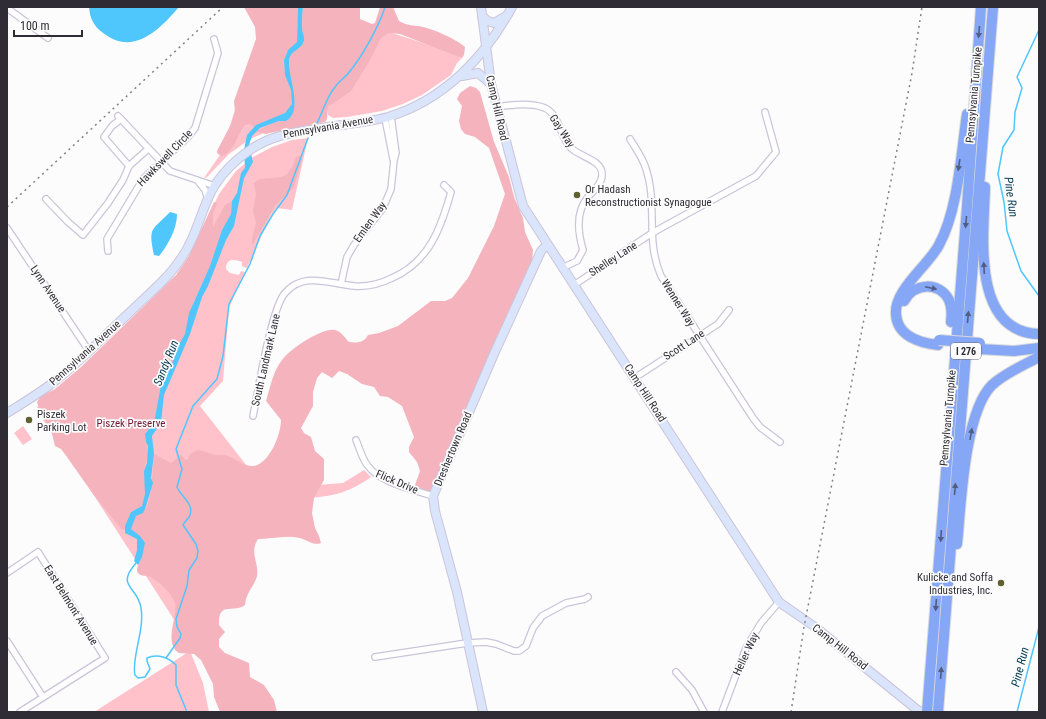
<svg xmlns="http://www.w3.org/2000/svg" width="1046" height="719" font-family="'Roboto Condensed',sans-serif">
<rect width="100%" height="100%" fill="#fcfcfc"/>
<!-- green -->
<g fill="#ffc2cb">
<path d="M264 7H310L461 55 459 57 462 58 457 63 451 75 422 95 403 104 382 111 347 117 333 118 328 115V107L331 104 250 139 229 154 207 177 204 178 222 152 259 30Z"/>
<path d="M308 138 292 210 277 208 271 215 247 268 242 266V262C234 259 226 258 226 269L230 273 239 275 241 271 245 272 229 308 223 381 200 406 265 489 343 483 364 470 371 477C350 492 335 496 309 498V535L201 544 193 649 37 407 49 399 182 272 219 194 236 171 253 157 272 147 292 140Z"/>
<path d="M23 426 32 439 23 445 14 433Z"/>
<path d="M190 651 203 683 209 712H94Z"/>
</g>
<!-- forest -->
<g fill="#f5b3bd">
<path d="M244 7H298L297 42C293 48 286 50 284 59 280 76 302 97 287 111 281 118 263 120 254 127L250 124 245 125C238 133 233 155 221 156L217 153V151L232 122 235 112 234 101 256 39 255 27Z"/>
<path d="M303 7H360V19L372 24 375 23 380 7H393L399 21C407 26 414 25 423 27 433 29 458 40 465 47L464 55 462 58 400 34 389 33 381 38 369 62 351 91 328 107 327 119 325 122 265 134 256 131 279 121H286C305 109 286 78 289 61 290 51 299 50 304 42L302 29Z"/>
<path d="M470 86 476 88 480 92 494 142 509 177 514 197 523 218 525 232 533 250 532 262 432 493H428L415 485 420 471 417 462 409 452V447L414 437 402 406 388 397 380 396 374 387 362 384 347 374 339 371 332 378 322 372 317 378 313 392V406L301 428 304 433 311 437 315 451 324 459V480L314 498 312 513 315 528 319 536 321 543C314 546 307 540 300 538 286 535 271 538 258 539 249 553 259 561 257 576 255 585 246 592 245 605 234 614 218 600 219 625L225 632 219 639V647L225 653 249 663 250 677 264 685 274 700 277 712H220L214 697 213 684 201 660 194 654 179 653C163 643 178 617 175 603 174 596 157 579 150 577 145 575 139 577 137 571 136 568 145 550 144 542L135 532 131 529 136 516C138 514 142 513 144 511 152 504 153 466 154 454L171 463 181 455 186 460 188 459 190 454 198 450C204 451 210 454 216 455 220 456 224 454 228 456 237 459 244 467 254 466 270 463 281 434 281 420L266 401C270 388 273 371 282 360 289 350 322 327 335 330 341 331 345 338 349 342 356 343 364 343 368 335L379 333 398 326 431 301H445L452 298 468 278 494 226 505 194 489 148 475 137 465 134 461 129 459 121 462 106 457 99 460 93Z"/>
<path d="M301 155 302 160 294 187 275 206 252 246V238L256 223 253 211 256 194 254 183C265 173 282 184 291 169 293 166 294 161 296 157Z"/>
<path d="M232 201 231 214 222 230 210 266 193 303 185 334 177 348 173 361 161 386 155 419 152 427 146 432 148 455 144 471 146 489 144 502 139 509 131 511 125 530H122L93 494 67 457 61 449 55 446 52 434 41 416 37 402 41 396 55 389 81 367 176 275 189 256 214 202 217 203 213 214V227L225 205Z"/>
</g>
<!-- water -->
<g fill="#4fc6fc">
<path d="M89 7H179C160 29 135 55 106 35 95 28 90 20 89 7Z"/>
<path d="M298 7H303C302 13 302 22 302 29 302 33 306 39 303 43 299 51 289 51 289 62 288 78 304 110 286 121H279L260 128 252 136 249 145 253 162 244 178 234 226 226 240 208 286 202 297 190 334 164 395 161 422 152 436 154 454 151 478 153 483 145 509 143 513 136 516 131 529 140 536 145 543 142 557 138 565 134 561 137 550V539L125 533V526L131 512 142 506 145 494 144 471 147 463 148 446 146 442 145 434 154 423 161 385 173 361 177 348 185 334 189 313 210 266 222 230 231 214 232 201 237 193 241 173 245 168 244 150 247 135 256 125 285 113 292 104 291 90 285 75 284 60 288 50 297 42Z"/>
<path d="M170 212 177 214C177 229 168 245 159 256L154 255C148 226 152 231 170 212Z"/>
</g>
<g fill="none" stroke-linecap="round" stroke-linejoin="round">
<!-- stream -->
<g stroke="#4fc6fc" stroke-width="1.5">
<path d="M1039 30 1017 77 1022 88 1015 112 1014 130 1003 147 998 174 1004 202 1007 231 1021 271 1039 296"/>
<path d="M316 125C323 112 326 98 335 87 339 81 346 77 350 71 362 57 380 24 385 7"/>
<path d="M136 563C115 587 138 586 141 608 145 630 131 658 135 675L138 678 145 677 150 669 147 661V658C158 653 169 658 176 665V685L187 712"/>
<path d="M166 658 180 638 181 634 177 627 176 619 187 586 189 570 197 558 198 551 196 544 183 525C184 521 189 520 190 515 194 503 181 497 177 487L182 469 176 449 193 406 217 379 223 356 229 304 250 264 260 236 273 214 287 195 308 138"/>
<path d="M1017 712 1039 627"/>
</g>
<defs>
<g id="street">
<path d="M7 8 48 38"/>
<path d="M496 107C512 105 530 102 545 108 560 115 560 138 571 148 580 157 603 160 602 175 602 184 593 191 588 197 575 212 578 233 583 250L577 261 562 268"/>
<path d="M118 116 170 171 215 186"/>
<path d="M385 118 393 159"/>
<path d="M121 119 112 126 104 137 129 166"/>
<path d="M630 139C636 149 643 158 646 169 658 205 645 240 661 276L753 418 760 427 780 442"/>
<path d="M198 181 205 190 208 199"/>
<path d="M46 199 68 222 83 235 108 203 123 180 129 166 148 149"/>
<path d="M7 228 89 351"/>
<path d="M108 251 107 239 143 179 188 137 195 128 218 53 214 39"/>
<path d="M341 284 347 257 354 245 383 208 391 189 394 160 396 153 391 116"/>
<path d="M574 285 652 233 756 176 776 152 765 112"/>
<path d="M636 377 718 324 729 310"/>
<path d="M253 416C258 392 271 309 285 293 304 271 330 284 354 286 367 287 380 284 392 278 429 262 441 228 451 192L444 185"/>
<path d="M356 440C360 449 362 459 368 466 380 483 415 490 433 496"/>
<path d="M7 573 38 552 105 658 20 712"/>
<path d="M7 641 43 697"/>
<path d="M375 657 467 643 486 642 496 644 514 651H519L526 646 533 628 542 616 566 603 585 599 588 597"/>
<path d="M676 672 692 690 704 712"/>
<path d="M722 712 746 648 761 623 779 602"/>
</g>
<g id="secondary">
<path d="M481 7 491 84 523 206 779 602 815 627 920 712"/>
<path d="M482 16 488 21 494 23 506 16"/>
<path d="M462 76 478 73 491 84"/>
<path d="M7 413C23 403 40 393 55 381 81 361 104 336 128 314 146 296 166 281 180 260 195 240 200 214 211 192 220 175 234 161 250 150 274 133 300 132 328 127 347 124 369 122 388 117 444 100 485 57 512 7"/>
<path d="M483 712 457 592 435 511 433 496 494 354 541 251 547 245"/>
</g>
<g id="highway">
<path d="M985 187C984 232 970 332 1039 334"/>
<path d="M904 301C914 283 939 281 949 300 952 307 952 314 951 322"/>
<path d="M938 345C920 343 897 336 896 314 894 290 928 266 939 245 958 210 961 155 967 114"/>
<path d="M979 349 1014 351 1039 348"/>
<path d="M957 544C961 505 964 413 992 385 1005 373 1024 365 1039 357"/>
<path d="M927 712 967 207 981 7"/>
<path d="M938 712 993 7"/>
</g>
</defs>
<!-- street casing -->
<use href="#street" stroke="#cbc4da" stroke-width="8"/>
<!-- secondary casing -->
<use href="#secondary" stroke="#cbc4da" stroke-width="10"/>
<!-- highway casing -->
<use href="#highway" stroke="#dad9db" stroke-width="12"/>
<!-- street -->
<use href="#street" stroke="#fff" stroke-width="5.5"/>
<!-- secondary -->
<use href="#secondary" stroke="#dae5fc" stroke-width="8"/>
<!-- highway -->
<use href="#highway" stroke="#85a7f6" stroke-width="10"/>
<!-- rail -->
<g stroke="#828086" stroke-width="1.5" stroke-dasharray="2 4" stroke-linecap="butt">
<path d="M7 207 223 7"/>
<path d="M791 712 804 627 912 73 922 7"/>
</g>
<defs>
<path id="highway-bridge" d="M939 340 980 343"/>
</defs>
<!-- highway-bridge casing -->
<use href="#highway-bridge" stroke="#dad9db" stroke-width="12" stroke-linecap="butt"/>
<!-- highway-bridge -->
<use href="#highway-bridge" stroke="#85a7f6" stroke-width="10"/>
</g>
<!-- one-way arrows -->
<defs><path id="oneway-solid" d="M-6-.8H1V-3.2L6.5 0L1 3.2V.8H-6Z"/></defs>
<g fill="#515d82">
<use href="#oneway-solid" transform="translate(979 32) rotate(95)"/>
<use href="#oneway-solid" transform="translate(959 165) rotate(99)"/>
<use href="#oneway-solid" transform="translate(966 222) rotate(95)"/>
<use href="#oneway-solid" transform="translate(984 268) rotate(-93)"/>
<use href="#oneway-solid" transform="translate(931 288) rotate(12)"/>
<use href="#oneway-solid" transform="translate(968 317) rotate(-85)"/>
<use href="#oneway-solid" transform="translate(971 434) rotate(-80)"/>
<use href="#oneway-solid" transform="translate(955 489) rotate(-85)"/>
<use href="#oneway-solid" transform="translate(941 536) rotate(94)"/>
<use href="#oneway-solid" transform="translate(936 605) rotate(94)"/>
<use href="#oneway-solid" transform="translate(941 673) rotate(-86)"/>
</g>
<!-- markers -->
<g fill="#5e612f" stroke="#fcfcfc" stroke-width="1.5">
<circle cx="577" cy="195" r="4"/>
<circle cx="29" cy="420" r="4"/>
<circle cx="1001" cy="583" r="4"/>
</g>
<g text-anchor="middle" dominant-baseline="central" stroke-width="3.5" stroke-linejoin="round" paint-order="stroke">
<!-- shield labels -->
<rect fill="#fcfcfc" stroke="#6c6a71" stroke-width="1" x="951" y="343" width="30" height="16" rx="3"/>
<g font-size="10" font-weight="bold" fill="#2f2c35">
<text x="966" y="351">I 276</text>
</g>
<!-- street labels -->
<g font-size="11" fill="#2f2c35" stroke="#fcfcfc">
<text transform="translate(974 95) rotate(-85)">Pennsylvania Turnpike</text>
<text transform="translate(497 108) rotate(77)">Camp Hill Road</text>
<text transform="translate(328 127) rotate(-10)">Pennsylvania Avenue</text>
<text transform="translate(562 131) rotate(57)">Gay Way</text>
<text transform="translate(165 158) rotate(-46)">Hawkswell Circle</text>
<text transform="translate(370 222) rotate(-54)">Emlen Way</text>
<text transform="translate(613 259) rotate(-33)">Shelley Lane</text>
<text transform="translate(48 289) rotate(56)">Lynn Avenue</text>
<text transform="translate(678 303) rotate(58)">Wenner Way</text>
<text transform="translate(684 345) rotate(-33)">Scott Lane</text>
<text transform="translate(85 353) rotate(-42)">Pennsylvania Avenue</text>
<text transform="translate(266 360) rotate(-77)">South Landmark Lane</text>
<text transform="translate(645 393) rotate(57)">Camp Hill Road</text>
<text transform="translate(948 418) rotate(-85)">Pennsylvania Turnpike</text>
<text transform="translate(453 449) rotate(-67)">Dreshertown Road</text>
<text transform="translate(397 482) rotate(23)">Flick Drive</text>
<text transform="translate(71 605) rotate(58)">East Belmont Avenue</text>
<text transform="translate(840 647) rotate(38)">Camp Hill Road</text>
<text transform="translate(746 654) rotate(-65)">Heller Way</text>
</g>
<!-- poi labels -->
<g font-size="11" fill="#2f2c35" stroke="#fcfcfc" text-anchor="start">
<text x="585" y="189">Or Hadash<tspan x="585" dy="13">Reconstructionist Synagogue</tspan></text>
<text x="37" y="414">Piszek<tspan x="37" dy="13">Parking Lot</tspan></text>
<text x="993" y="577" text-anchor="end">Kulicke and Soffa<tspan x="993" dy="13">Industries, Inc.</tspan></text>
</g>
<!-- park labels -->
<g font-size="11" fill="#731632" stroke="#fcfcfc">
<text x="131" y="423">Piszek Preserve</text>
</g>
<!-- water labels -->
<g font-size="12" font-style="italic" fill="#063c52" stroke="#fcfcfc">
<text transform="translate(1011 197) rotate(82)">Pine Run</text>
<text transform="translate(166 363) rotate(-68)">Sandy Run</text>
<text transform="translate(1020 667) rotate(-76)">Pine Run</text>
</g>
</g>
<!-- border -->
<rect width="1046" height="719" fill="none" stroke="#2f2c35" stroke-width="16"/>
<!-- scale -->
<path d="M14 30v6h68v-6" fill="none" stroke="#2f2c35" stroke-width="2"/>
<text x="20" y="30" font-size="12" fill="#2f2c35" stroke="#fcfcfc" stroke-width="3" paint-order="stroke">100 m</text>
</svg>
